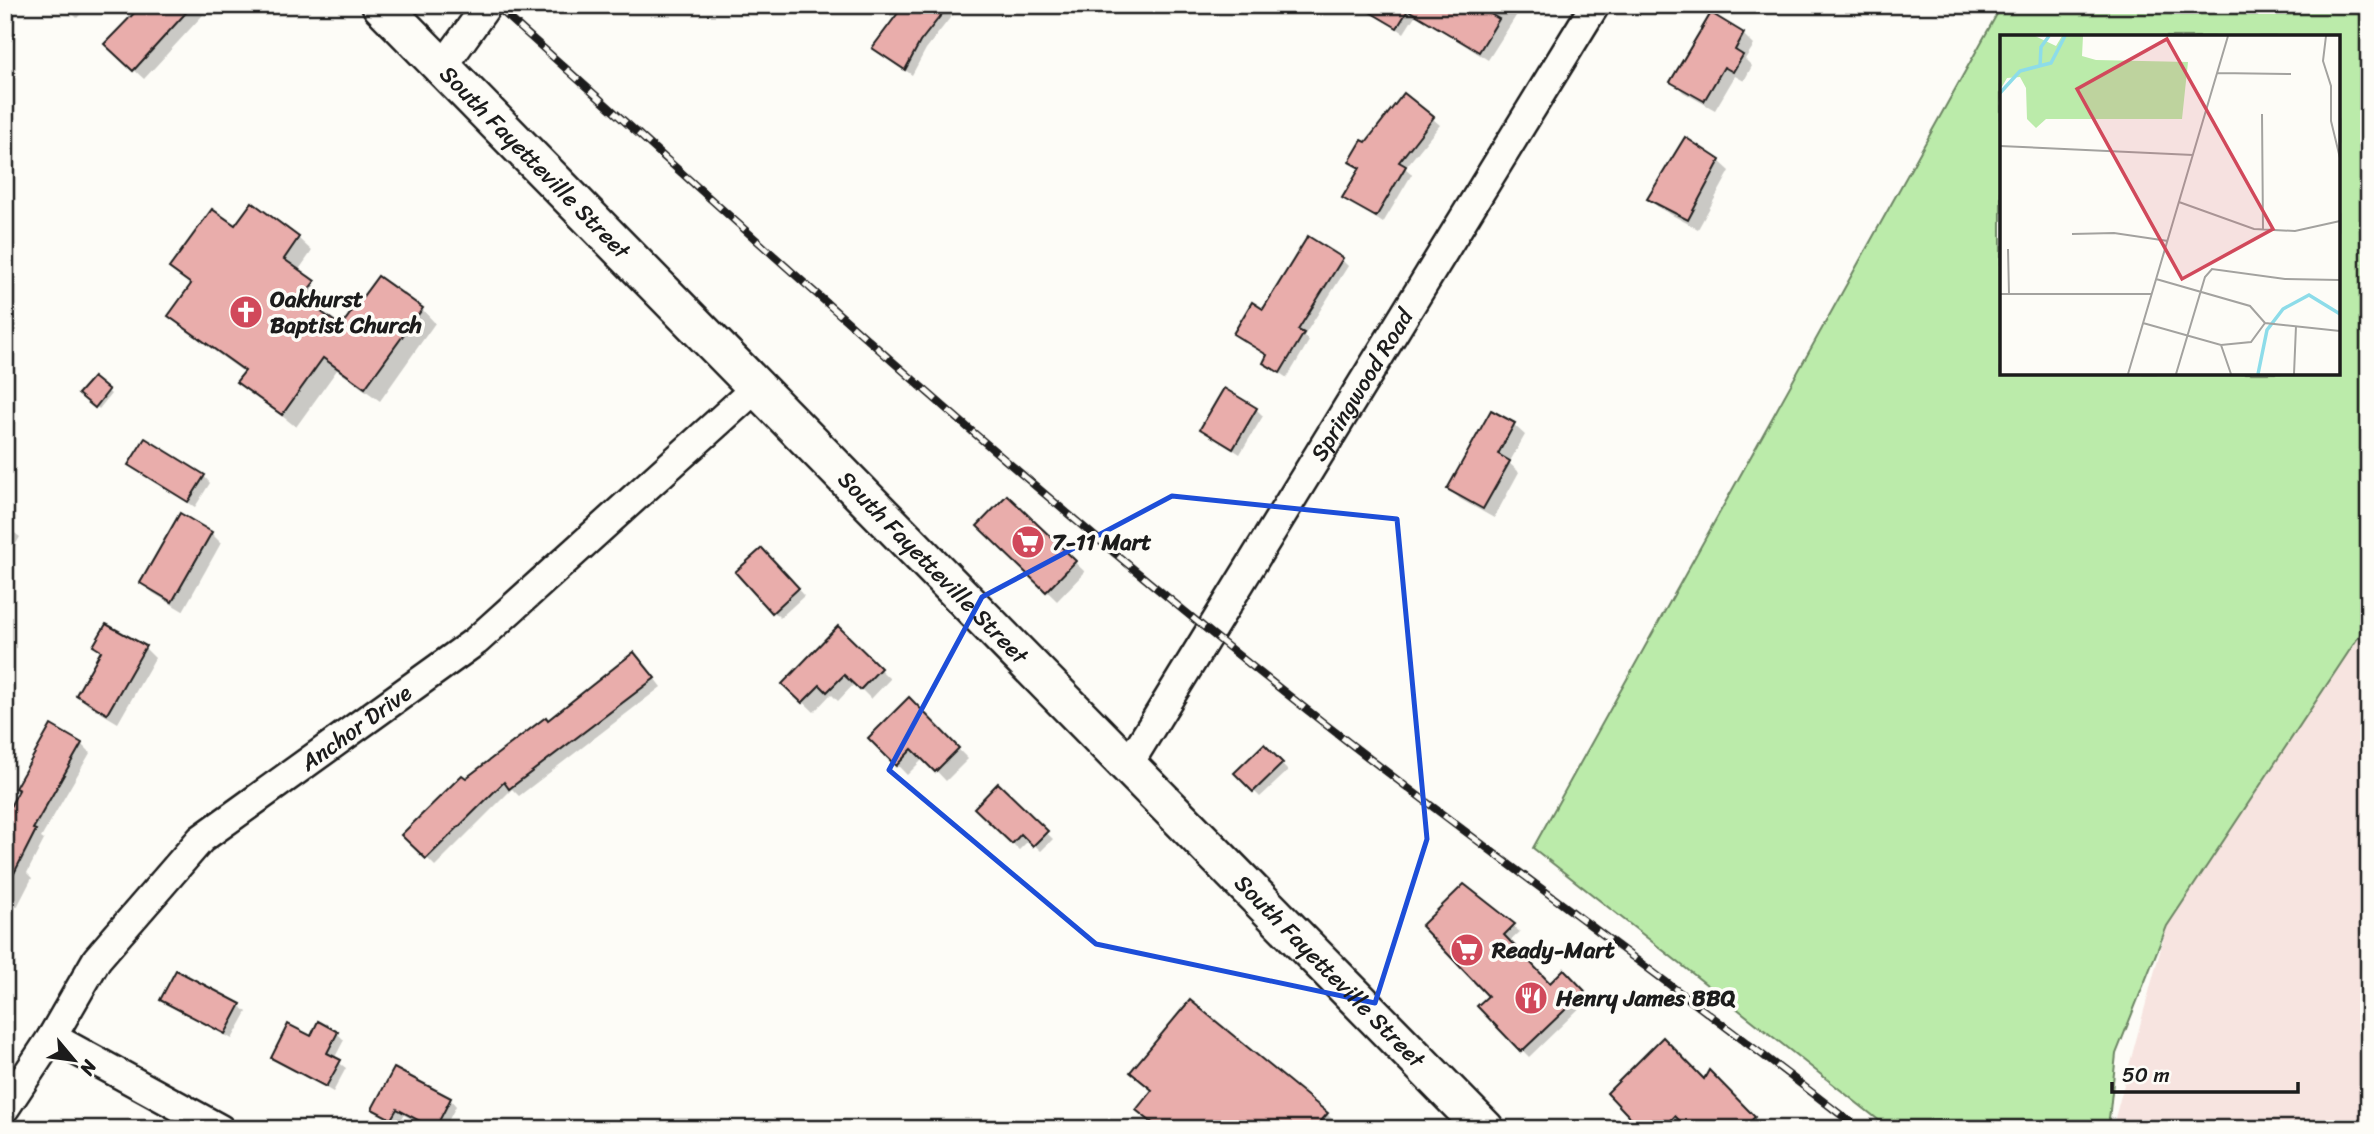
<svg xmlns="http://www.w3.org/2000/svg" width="2374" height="1134" font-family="Sriracha,sans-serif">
<rect width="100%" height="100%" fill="#fdfcf7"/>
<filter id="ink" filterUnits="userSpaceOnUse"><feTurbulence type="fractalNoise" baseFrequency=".0143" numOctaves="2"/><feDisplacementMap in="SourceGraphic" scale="14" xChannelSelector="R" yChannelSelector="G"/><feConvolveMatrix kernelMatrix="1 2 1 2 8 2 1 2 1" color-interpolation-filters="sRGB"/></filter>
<g filter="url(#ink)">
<!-- built -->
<path fill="#f7e4e0" d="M2369 616V1129H2112L2172 907Z"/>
<!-- green -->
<path fill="#bbebaa" stroke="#6c8463" stroke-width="2" fill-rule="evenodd" d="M2002 5H2369V621L2167 926 2116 1054 2108 1129H1890L1533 848ZM2001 37H2337V373H2001Z"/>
<!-- shadow -->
<g fill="#0003">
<path d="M64 5H89L77 18Z"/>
<path d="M143 5H212L144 79 117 54Z"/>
<path d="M906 5H960L926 49 912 75 874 48Z"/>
<path d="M1415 5H1523L1488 60 1416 14 1404 33 1366 8Z"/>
<path d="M1712 16 1743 34 1754 45 1745 59 1752 66 1744 81 1735 76 1715 110 1683 92 1673 81Z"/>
<path d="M1405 95 1440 125 1405 168 1412 174 1383 223 1345 198 1361 170 1351 161Z"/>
<path d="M1719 161 1730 171 1698 229 1659 208 1649 198Z"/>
<path d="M236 228 298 238 312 251 298 271 327 296 316 311 341 329 422 309 435 323 380 401 337 370 296 427 239 382 245 373 184 329 171 316 192 286 172 268Z"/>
<path d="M1341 259 1348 266 1304 336 1309 341 1287 378 1265 363 1268 357 1235 334Z"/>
<path d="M93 379 111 394 99 409 81 394Z"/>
<path d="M1256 409 1263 416 1240 454 1202 429Z"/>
<path d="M1492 412 1514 425 1525 435 1509 463 1519 472 1494 518 1460 499 1450 489Z"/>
<path d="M130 465 204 476 210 483 195 507Z"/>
<path d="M1007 497 1085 572 1057 601 980 526Z"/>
<path d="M5 526 20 537 5 562Z"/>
<path d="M211 533 221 543 183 611 153 593 142 583Z"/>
<path d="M762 550 804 596 780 618 773 611Z"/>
<path d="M838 629 890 679 871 699 855 683 838 701 831 694 814 712 785 684Z"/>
<path d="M95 646 145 648 155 658 118 723 88 705 78 695 102 653Z"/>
<path d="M642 662 661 687 519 796 512 789 435 866 404 835 466 780 548 722Z"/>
<path d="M909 699 968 759 946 781 924 758 907 775 871 738Z"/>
<path d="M81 744 90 753 41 838 44 840 27 873 32 878 17 907 5 901V820Z"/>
<path d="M1264 746 1288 771 1260 797 1236 773Z"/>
<path d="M998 786 1053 839 1041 851 1029 840 1019 850 977 808Z"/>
<path d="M1464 886 1520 932 1509 942 1550 985 1564 972 1590 998 1529 1057 1480 1006 1490 996Z"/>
<path d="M162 999 240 1006 247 1012 232 1039Z"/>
<path d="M337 1033 344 1040 334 1059 346 1068 333 1092 273 1057 311 1038Z"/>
<path d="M1133 1072 1327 1114 1340 1127 1159 1129 1139 1109 1153 1092Z"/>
<path d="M1709 1072 1765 1129H1644L1704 1082Z"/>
<path d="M450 1099 456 1106 444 1129H431L404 1115 398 1125 374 1109Z"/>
</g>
<!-- building -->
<g fill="#e9adab" stroke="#1c1c1c" stroke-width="2">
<path d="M142 5H193L133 71 104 44Z"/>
<path d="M904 5H949L920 42 905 70 872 48Z"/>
<path d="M1358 5H1475L1499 19 1479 52 1408 10 1397 28Z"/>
<path d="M1711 13 1744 33 1735 50 1743 55 1733 72 1724 67 1704 101 1670 82Z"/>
<path d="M1404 93 1434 117 1399 162 1406 166 1376 217 1342 198 1360 168 1349 162 1362 140 1366 142Z"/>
<path d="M1685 137 1720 160 1688 220 1647 199Z"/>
<path d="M252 202 299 237 284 259 315 281 302 298 341 326 378 276 423 308 365 388 323 358 282 415 236 382 245 371 168 316 191 284 169 268 212 209 235 225Z"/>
<path d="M1308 236 1343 258 1298 330 1304 333 1280 373 1263 363 1267 355 1233 334 1252 302 1263 309Z"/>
<path d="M93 377 109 390 95 408 78 394Z"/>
<path d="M1224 388 1257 408 1233 449 1200 429Z"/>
<path d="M1491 410 1515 423 1498 454 1510 461 1483 509 1447 489Z"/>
<path d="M145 438 205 475 188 502 128 465Z"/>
<path d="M1007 495 1076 561 1046 592 977 526Z"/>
<path d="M180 513 212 532 172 602 140 583Z"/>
<path d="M762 548 799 588 772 613 735 572Z"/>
<path d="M106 624 146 646 107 714 76 695 101 651 93 646Z"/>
<path d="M838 626 881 668 860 690 844 675 827 692 820 685 802 703 782 684Z"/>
<path d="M634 652 655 678 509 789 504 782 426 859 401 835 462 775 466 778 546 717 548 720Z"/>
<path d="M909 697 959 748 935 772 912 749 896 766 868 738Z"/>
<path d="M51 725 82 743 33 829 36 830 5 891V816L19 790 15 788Z"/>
<path d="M1264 744 1283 763 1253 792 1234 773Z"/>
<path d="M998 783 1048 831 1033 846 1021 834 1012 844 974 808Z"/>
<path d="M1464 884 1515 924 1504 935 1550 983 1564 969 1585 991 1521 1052 1477 1006 1488 996 1421 926Z"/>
<path d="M176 970 241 1004 225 1034 160 1000Z"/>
<path d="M1190 1000 1328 1113 1314 1129H1160L1136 1110 1152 1090 1130 1072Z"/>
<path d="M318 1021 338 1032 327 1053 341 1060 326 1087 271 1058 288 1024 311 1036Z"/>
<path d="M1663 1037 1704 1079 1709 1070 1755 1117 1742 1129H1688L1675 1116 1663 1129H1641L1607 1093Z"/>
<path d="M394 1068 451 1098 435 1129 397 1109 391 1119 372 1109Z"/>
</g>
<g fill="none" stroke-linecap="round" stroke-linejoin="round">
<defs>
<g id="minor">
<path d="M442 68 487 5"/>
<path id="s1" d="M1128 765 1595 5"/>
<path d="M52 1037 220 1129"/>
<path id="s2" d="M5 1108 52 1037 97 959 201 839 476 641 757 387"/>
</g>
<g id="major">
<path id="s3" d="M381 5 1485 1129"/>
</g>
</defs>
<!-- minor casing -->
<use href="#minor" stroke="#1c1c1c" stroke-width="33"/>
<!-- major casing -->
<use href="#major" stroke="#1c1c1c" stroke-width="42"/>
<!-- minor -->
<use href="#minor" stroke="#fdfcf7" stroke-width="28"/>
<!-- major -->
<use href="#major" stroke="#fdfcf7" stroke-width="37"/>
<defs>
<path id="rail" d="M495 5C731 216 964 432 1210 632 1421 805 1644 961 1859 1129"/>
</defs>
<!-- rail casing -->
<use href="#rail" stroke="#1c1c1c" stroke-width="8"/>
<!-- rail -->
<use href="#rail" stroke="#fdfcf7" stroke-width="5" stroke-dasharray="16" stroke-linecap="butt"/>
</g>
</g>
<!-- marked area -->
<path fill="none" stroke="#1d4ed8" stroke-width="5" stroke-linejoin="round" d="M1172 496 1397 519 1427 839 1375 1003 1096 944 889 770 982 597Z"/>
<!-- icons -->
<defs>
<symbol id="church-disc" viewBox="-11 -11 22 22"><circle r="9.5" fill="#d1495b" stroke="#fdfcf7"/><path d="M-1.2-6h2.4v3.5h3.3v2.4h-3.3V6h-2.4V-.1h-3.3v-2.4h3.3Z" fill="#fff"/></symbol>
<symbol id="supermarket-disc" viewBox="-11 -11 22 22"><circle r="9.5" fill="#d1495b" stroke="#fdfcf7"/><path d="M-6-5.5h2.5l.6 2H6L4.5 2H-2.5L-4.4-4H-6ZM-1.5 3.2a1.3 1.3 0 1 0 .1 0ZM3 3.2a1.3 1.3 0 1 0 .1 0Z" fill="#fff"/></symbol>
<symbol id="restaurant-disc" viewBox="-11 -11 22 22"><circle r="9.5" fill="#d1495b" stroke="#fdfcf7"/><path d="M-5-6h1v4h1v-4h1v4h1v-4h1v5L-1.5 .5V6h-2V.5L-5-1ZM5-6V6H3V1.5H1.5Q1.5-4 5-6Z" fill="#fff"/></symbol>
</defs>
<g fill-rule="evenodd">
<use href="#church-disc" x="227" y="293" width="38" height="38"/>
<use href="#supermarket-disc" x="1009" y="523" width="38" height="38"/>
<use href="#supermarket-disc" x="1448" y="931" width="38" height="38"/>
<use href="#restaurant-disc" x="1512" y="979" width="38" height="38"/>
</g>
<g text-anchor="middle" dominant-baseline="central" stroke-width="7" stroke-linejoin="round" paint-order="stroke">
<!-- street labels -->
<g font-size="23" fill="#1c1c1c" stroke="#fdfcf7">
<text stroke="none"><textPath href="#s3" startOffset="220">South Fayetteville Street</textPath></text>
<text stroke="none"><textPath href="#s1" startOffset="446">Springwood Road</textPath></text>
<text stroke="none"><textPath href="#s3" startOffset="788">South Fayetteville Street</textPath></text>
<text stroke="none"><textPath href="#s2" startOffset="525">Anchor Drive</textPath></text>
<text stroke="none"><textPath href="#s3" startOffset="1354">South Fayetteville Street</textPath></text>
</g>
<!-- poi labels -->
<g font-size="23" font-weight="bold" fill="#1c1c1c" stroke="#fdfcf7" text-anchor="start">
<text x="270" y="299">Oakhurst<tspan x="270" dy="26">Baptist Church</tspan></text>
<text x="1052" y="542">7-11 Mart</text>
<text x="1492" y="950">Ready-Mart</text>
<text x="1556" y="998">Henry James BBQ</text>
</g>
</g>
<!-- overview -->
<g transform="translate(2000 35)">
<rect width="340" height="340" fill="#fdfcf7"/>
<path d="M0 1H35L56 11 62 1H83L82 21 96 25 188 27 182 84H46L36 93 27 84 26 53 20 42 7 43 0 55Z" fill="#bbebaa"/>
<path fill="none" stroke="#8ddce9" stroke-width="3.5" d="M40 31 41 12 49 1M0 58 20 36 51 28 65 1M258 339 267 295 283 274 309 260 340 279"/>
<path fill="none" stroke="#a3a29f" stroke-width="2" d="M326 1 323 26 331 51V86L340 123M217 38 291 39M262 79 263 194M0 111 193 120M179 167 254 194 295 196 340 186M72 199 114 198 168 206M8 214 9 259M156 244 250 271 265 288 340 296M0 259H152M143 288 221 310 251 307 265 288M221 310 231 339M128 339 228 1M176 339 205 242 212 234 285 244 340 245M294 339 296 291"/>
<path fill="#d1495b" fill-opacity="0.15" stroke="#d1495b" stroke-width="3.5" d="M167 4 273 194 182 244 77 54Z"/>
<rect width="340" height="340" fill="none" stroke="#1c1c1c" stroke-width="3.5"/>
</g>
<!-- margin -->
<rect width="2374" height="1134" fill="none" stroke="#fdfcf7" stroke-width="28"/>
<rect x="14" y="14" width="2346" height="1106" fill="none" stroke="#1c1c1c" stroke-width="2.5" filter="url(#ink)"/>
<!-- north arrow -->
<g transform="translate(74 1060) rotate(119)" stroke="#fdfcf7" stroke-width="5" paint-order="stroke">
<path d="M0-5L12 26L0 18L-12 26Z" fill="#1c1c1c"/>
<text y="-10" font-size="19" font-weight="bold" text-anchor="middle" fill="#1c1c1c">N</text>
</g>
<!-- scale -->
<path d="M2112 1082v10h186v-10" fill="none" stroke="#1c1c1c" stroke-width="3.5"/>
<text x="2122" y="1082" font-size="21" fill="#1c1c1c" stroke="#fdfcf7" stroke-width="5" paint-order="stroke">50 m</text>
</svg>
